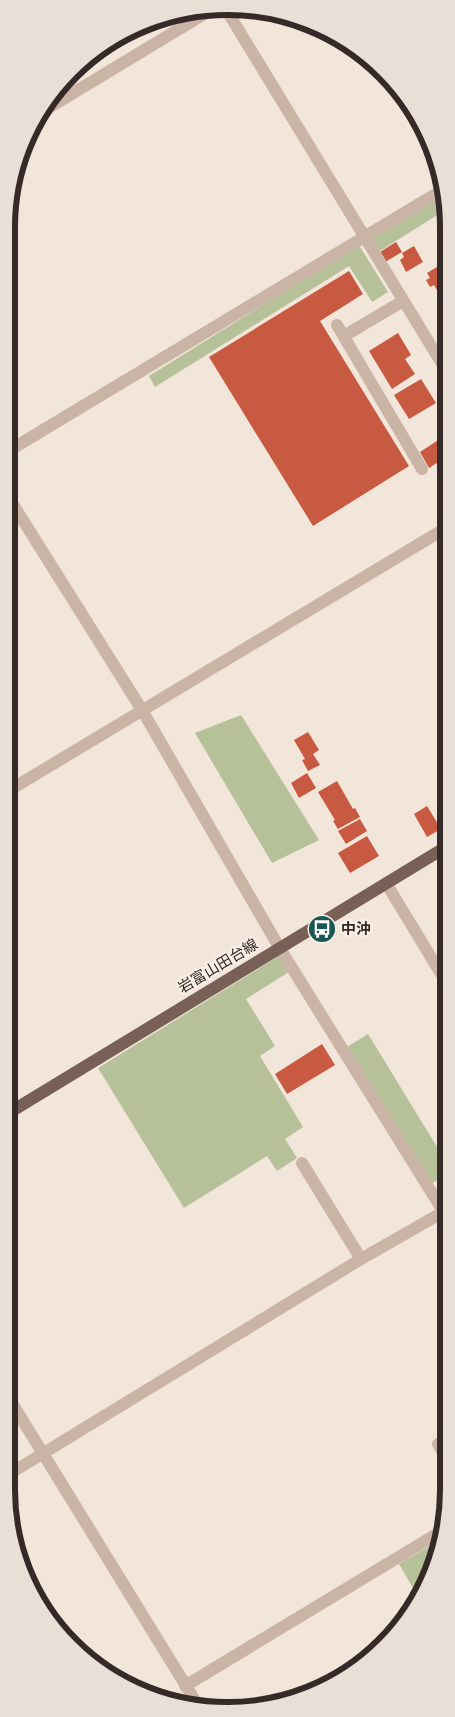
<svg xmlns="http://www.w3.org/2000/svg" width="455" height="1717" font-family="Cabin,'Noto Sans JP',sans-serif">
<rect width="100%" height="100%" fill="#f2e5d9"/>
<!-- green -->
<g fill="#b6c199">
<path d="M445 194 447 209 378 252 371 240Z"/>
<path d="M359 245 388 292 372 302 349 266 155 387 149 376Z"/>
<path d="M241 715 319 840 272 863 195 733Z"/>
<path d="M279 956 289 972 246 999 275 1046 260 1056 303 1127 285 1139 297 1158 277 1171 267 1156 184 1208 98 1068Z"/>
<path d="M368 1034 445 1160V1175L431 1184 347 1047Z"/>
<path d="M443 1538 427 1580 413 1588 399 1564Z"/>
</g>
<!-- building -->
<g fill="#c85a41">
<path d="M396 242 402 252 385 262 380 252Z"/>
<path d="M414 246 423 262 406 272 400 260 404 257 402 253Z"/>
<path d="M437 267 447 284 437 290 434 285 430 287 426 280 430 278 427 273Z"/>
<path d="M349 271 363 294 320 321 409 466 313 526 209 357Z"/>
<path d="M398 333 411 355 405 359 415 374 392 389 369 351Z"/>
<path d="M421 379 436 403 409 419 394 395Z"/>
<path d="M446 435V457L429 468 420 452Z"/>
<path d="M308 732 319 750 313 754 320 765 308 771 302 760 305 759 294 740Z"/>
<path d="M307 773 316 788 299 798 291 783Z"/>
<path d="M337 781 353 809 355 808 360 817 338 829 333 821 335 820 318 792Z"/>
<path d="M427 806 441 829 427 837 414 814Z"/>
<path d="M360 819 367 831 346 844 338 831Z"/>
<path d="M367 836 379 856 350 873 338 853Z"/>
<path d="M322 1044 335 1065 287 1094 275 1074Z"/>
</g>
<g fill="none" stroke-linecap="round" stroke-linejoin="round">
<!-- minor -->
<g stroke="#cab4a5" stroke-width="12">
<path d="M227 11 447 372"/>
<path d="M40 113 209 11"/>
<path d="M337 325 422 469"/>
<path d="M344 336 403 301"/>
<path d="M10 450 444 189"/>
<path d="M9 498 142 710 279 947 445 1214"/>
<path d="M8 791 446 528"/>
<path d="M386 883 446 982"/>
<path d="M302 1163 361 1259"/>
<path d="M7 1395 199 1707"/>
<path d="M438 1444 445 1456"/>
<path d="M6 1476 361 1259 445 1211"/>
<path d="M185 1686 445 1529"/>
</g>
<!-- major -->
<path stroke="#786057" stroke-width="12" d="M7 1114 446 847"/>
</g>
<!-- icons -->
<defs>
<symbol id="bus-disc" viewBox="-11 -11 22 22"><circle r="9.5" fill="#1c5757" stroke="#f9efe6"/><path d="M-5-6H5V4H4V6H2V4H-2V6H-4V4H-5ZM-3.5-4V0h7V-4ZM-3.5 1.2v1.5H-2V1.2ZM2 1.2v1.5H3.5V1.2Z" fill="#fff"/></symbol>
</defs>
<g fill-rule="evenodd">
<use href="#bus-disc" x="306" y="913" width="32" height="32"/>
</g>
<g text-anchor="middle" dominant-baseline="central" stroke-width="4.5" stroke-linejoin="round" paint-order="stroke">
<!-- poi labels -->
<g font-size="15" font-weight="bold" fill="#352a27" stroke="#f9efe6" text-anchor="start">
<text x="341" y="929">中沖</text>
</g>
<!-- street labels -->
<g font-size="15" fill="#352a27" stroke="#f9efe6">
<text transform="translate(218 966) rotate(-31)">岩富山田台線</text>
</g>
</g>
<!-- crop -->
<path d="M0 0H455V1717H0ZM227 15H228A212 212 0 0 1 440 227V1490A212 212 0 0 1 228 1702H227A212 212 0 0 1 15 1490V227A212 212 0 0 1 227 15Z" fill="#e9dfd7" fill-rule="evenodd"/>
<path fill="none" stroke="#352a27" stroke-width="6" d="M227 15H228A212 212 0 0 1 440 227V1490A212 212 0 0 1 228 1702H227A212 212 0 0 1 15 1490V227A212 212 0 0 1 227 15Z"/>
</svg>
